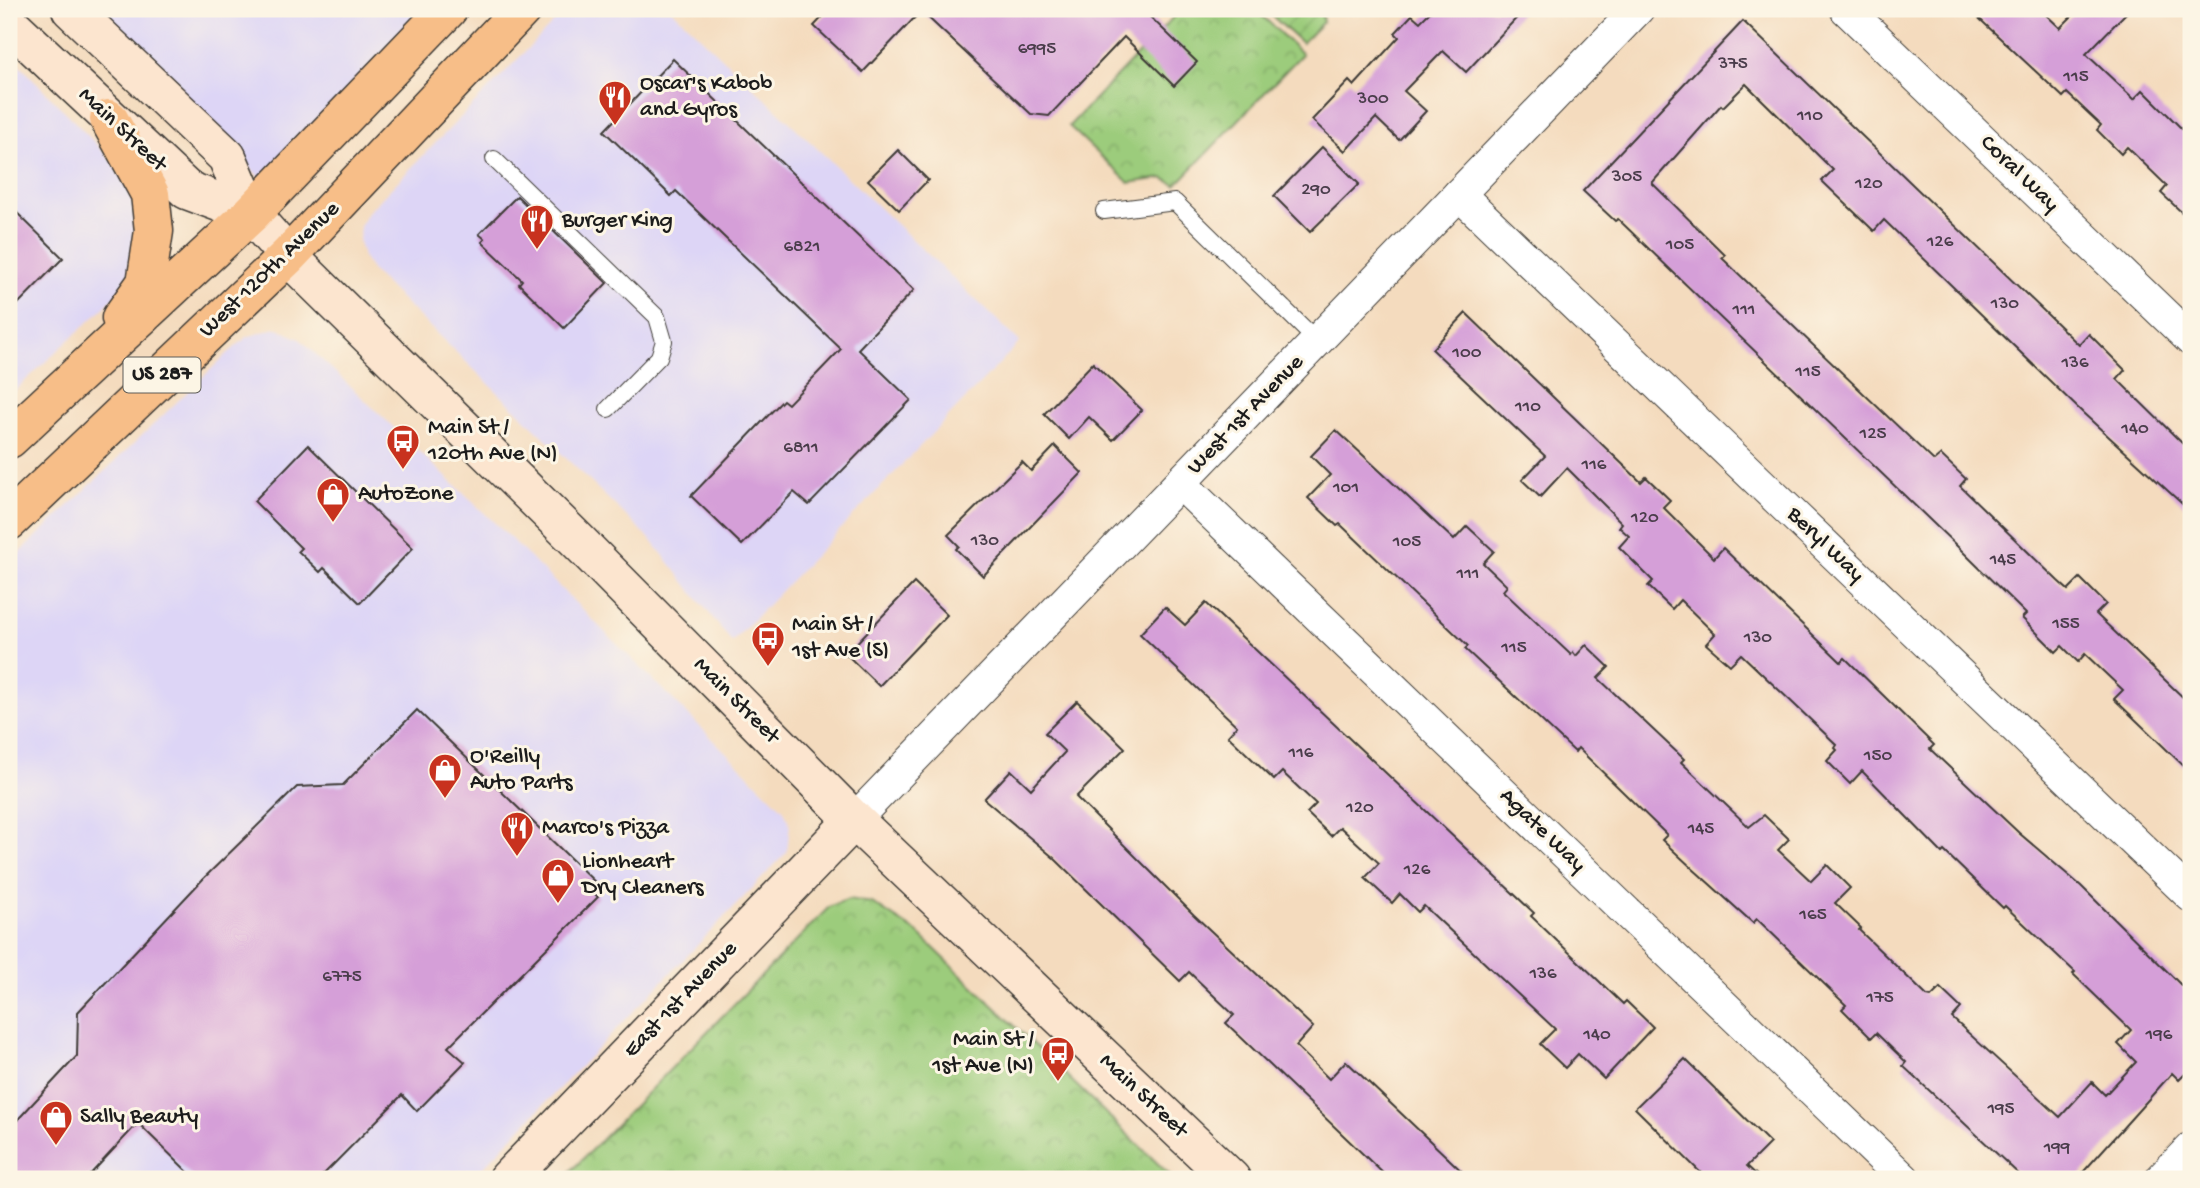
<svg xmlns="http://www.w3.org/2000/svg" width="2200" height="1188" font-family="'Gochi Hand',sans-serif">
<defs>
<pattern id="park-crowns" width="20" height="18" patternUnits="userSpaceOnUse" patternTransform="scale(1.75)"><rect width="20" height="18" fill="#9ccc7c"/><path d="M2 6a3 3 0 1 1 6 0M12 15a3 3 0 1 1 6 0" fill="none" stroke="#86af6b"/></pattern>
<pattern id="garden-furrows" width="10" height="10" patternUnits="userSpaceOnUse" patternTransform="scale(1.75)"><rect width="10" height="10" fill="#9ccc7c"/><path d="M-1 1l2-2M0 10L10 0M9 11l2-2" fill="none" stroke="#86af6b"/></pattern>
</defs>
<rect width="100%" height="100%" fill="#fcf5e5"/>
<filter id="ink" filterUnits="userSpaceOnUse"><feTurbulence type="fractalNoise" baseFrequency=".0143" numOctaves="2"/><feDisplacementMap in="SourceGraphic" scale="14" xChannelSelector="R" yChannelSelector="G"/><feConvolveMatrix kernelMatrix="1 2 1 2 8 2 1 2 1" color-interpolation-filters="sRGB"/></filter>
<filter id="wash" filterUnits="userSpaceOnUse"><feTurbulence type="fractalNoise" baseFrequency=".00686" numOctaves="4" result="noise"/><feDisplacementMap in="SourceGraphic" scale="28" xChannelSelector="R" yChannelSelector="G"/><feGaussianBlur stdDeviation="1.57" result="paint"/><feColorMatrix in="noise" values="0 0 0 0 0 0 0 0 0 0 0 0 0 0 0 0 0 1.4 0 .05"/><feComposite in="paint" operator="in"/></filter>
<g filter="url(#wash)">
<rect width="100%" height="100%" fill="#f4dbbe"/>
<!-- built -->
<g fill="#ddd5f6">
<path d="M86 9H448L273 190Z"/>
<path d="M567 9H671L1020 342 732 642 652 541 372 271 363 257 359 241 360 227 367 213Z"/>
<path d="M9 54 125 174 137 208 135 269 112 300 9 396Z"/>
<path d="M276 328 300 339 499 527 783 809 790 823 787 852 472 1179H9V563L225 356 247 337Z"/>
</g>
<!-- park -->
<g fill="url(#park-crowns)" stroke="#5c744c" stroke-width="2">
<path d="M1181 9H1255L1302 54 1176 185 1163 178 1129 183 1069 126Z"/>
<path d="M849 899 872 903 918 933 1174 1179H563L830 906Z"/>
</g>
<!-- garden -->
<path fill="url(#garden-furrows)" stroke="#5c744c" stroke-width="2" d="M1264 9H1321L1323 22 1302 43Z"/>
<g id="blocks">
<!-- building -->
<g fill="#d59fd8">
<path d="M830 9H1142L1197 62 1174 86 1124 37 1049 116 1031 114 921 11 863 72 814 26Z"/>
<path d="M1433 9H1525L1466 72 1443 51 1404 91 1426 111 1399 140 1376 118 1345 151 1312 120 1349 81 1354 86 1399 37 1395 33 1412 15 1420 22Z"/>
<path d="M1969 9H2040L2060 28 2079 9H2130L2086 54 2134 99 2143 90 2191 138V221L2161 193 2167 186 2127 147 2121 154 2097 130 2101 125 2067 93 2063 97Z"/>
<path d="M1743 21 2079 345 2089 334 2125 370 2117 379 2191 452V512L2083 413 1884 220 1874 231 1822 181 1833 170 1746 84 1723 107 1721 105 1652 183 1725 255 1722 258 1934 461 1941 455 1966 479 1960 486 2058 581 2068 590 2080 578 2106 604 2096 614 2191 705V773L2114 699 2123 690 2085 654 2078 662 2062 646 2056 652 2022 618 2026 614 1960 549 1618 219 1615 221 1583 191Z"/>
<path d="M673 59 914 290 858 349 911 400 809 505 794 492 742 545 691 496 783 400 788 404 841 349 676 191 671 196 604 131Z"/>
<path d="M1322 147 1359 184 1310 232 1274 196Z"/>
<path d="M898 150 928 180 899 210 868 180Z"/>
<path d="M517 196 607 283 564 328 519 284 522 280 482 242 485 239 479 234Z"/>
<path d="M9 205 63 258 9 313Z"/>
<path d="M1466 313 1641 482 1646 477 1670 500 1663 507 1714 558 1723 548 1841 662 1845 658 1934 745 1930 749 2019 833 2081 886 2191 995V1068L2179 1080 2172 1073 2077 1179H2024L1903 1066 1906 1062 1876 1033 1871 1038 1842 1009 1846 1005 1757 919 1753 923 1692 868 1662 840 1667 835 1578 748 1575 752 1465 649 1468 646 1340 524 1337 526 1308 498 1330 475 1311 456 1336 430 1454 540 1467 526 1494 551 1483 563 1507 586 1503 591 1571 655 1573 652 1576 656 1586 645 1609 667 1598 678 1684 759 1681 762 1749 827 1764 815 1789 839 1778 850 1811 881 1827 865 1850 888 1835 903 1861 928 1859 930 1927 996 1931 997 1940 988 1961 1008 1952 1018 2060 1117 2092 1082 2105 1095 2136 1062 2118 1044 2131 1030 2073 974 2075 972 2005 906 2003 908 1944 851 1942 853 1862 771 1850 784 1827 761 1837 750 1835 748 1837 745 1741 654 1730 665 1706 644 1715 634 1680 600 1672 609 1648 586 1653 581 1619 547 1629 536 1619 527 1622 523 1567 468 1540 497 1522 480 1545 456 1432 349Z"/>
<path d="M1093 363 1142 410 1113 440 1089 417 1069 439 1044 414Z"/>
<path d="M308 445 413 548 360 603 324 568 320 572 298 551 301 548 254 501Z"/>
<path d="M1055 446 1082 473 983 576 956 549 959 546 948 535 1022 462 1031 471Z"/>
<path d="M914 583 947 615 879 686 846 654Z"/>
<path d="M1206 603 1534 913 1531 916 1623 1004 1626 1001 1653 1027 1604 1079 1578 1054 1565 1068 1540 1044 1555 1029 1424 906 1418 912 1400 894 1392 903 1365 878 1379 863 1340 827 1331 836 1307 813 1316 804 1282 772 1274 780 1228 736 1237 726 1140 634 1165 607 1185 625Z"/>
<path d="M1077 701 1125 748 1076 797 1194 915 1313 1027 1296 1046 1329 1079 1346 1061 1470 1179H1389L1226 1023 1234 1015 1189 972 1180 981 1054 858 984 799 1011 770 1031 789 1065 752 1045 733Z"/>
<path d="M417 710 599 886 593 892 598 897 448 1047 465 1062 417 1111 402 1095 319 1179H195L138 1123 86 1179H9V1129L77 1056 78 1012 204 878 297 787 343 785Z"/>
<path d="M1685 1059 1770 1143 1747 1166 1761 1179H1707L1635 1108Z"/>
</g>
</g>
</g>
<g filter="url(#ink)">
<use href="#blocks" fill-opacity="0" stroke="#3c3934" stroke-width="2"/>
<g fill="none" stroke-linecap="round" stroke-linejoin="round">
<defs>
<g id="lane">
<path d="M494 159 657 317 664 341 659 357 608 409"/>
<path d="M1104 211 1175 202 1317 341"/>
</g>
<g id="street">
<path d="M1846 9 2191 340"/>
<path d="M1459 194 2191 896"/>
<path d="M1180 483 1904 1179"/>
<path d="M854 820 1638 9"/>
<path d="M2161 1179 2191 1148"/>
</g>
<g id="secondary">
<path d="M71 9 227 157 251 214 288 256 578 541 854 820 1231 1179"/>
<path d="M9 23 187 190 251 214"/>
<path d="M508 1179 854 820"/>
</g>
<g id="primary">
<path d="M109 119 150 194 154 231 146 283 121 318"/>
<path d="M9 439 251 214 448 9"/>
<path d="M9 521 288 256 522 9"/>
</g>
</defs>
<!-- lane casing -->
<use href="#lane" stroke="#3c3934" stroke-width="18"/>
<!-- street casing -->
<use href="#street" stroke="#3c3934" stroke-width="34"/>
<!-- secondary casing -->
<use href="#secondary" stroke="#3c3934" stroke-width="41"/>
<!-- primary casing -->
<use href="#primary" stroke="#3c3934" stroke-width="41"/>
<!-- lane -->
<use href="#lane" stroke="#fff" stroke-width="16"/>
<!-- street -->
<use href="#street" stroke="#fff" stroke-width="32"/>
<!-- secondary -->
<use href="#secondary" stroke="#fce5cf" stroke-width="38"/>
<!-- primary -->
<use href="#primary" stroke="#f7be88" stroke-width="38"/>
</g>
</g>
<!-- icons -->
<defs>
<symbol id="restaurant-pin" viewBox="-11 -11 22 30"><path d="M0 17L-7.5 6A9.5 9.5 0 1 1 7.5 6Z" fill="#c8321e" stroke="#fcf5e5"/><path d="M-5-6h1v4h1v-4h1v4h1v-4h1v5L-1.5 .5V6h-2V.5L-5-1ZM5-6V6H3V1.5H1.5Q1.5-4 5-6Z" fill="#fff"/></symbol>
<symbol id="bus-pin" viewBox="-11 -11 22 30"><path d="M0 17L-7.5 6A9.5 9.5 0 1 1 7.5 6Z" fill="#c8321e" stroke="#fcf5e5"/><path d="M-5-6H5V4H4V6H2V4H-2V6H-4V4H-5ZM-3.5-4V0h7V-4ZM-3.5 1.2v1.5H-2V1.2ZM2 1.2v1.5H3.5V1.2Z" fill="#fff"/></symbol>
<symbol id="shop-pin" viewBox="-11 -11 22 30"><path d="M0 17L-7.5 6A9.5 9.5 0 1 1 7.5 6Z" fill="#c8321e" stroke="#fcf5e5"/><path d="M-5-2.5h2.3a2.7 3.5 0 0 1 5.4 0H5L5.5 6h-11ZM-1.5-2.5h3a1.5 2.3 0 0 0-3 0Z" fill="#fff"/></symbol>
</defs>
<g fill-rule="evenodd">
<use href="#restaurant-pin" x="596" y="78" width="38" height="52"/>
<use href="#restaurant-pin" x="518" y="202" width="38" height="52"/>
<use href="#bus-pin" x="384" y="422" width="38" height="52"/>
<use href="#shop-pin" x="314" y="475" width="38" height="52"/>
<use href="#bus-pin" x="749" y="619" width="38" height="52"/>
<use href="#shop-pin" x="426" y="751" width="38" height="52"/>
<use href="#restaurant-pin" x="498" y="809" width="38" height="52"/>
<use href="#shop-pin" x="539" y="856" width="38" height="52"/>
<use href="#bus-pin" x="1039" y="1034" width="38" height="52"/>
<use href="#shop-pin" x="37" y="1098" width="38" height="52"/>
</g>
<g text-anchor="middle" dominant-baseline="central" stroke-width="6" stroke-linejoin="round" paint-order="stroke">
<!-- number labels -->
<g font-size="19" fill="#4a3d4b">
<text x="1037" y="49">6995</text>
<text x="1733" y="64">375</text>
<text x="2076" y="77">115</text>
<text x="1373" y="99">300</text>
<text x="1810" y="116">110</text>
<text x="1627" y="177">305</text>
<text x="1869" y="184">120</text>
<text x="1316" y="190">290</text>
<text x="1940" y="242">126</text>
<text x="1680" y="245">105</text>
<text x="802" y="247">6821</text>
<text x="2005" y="304">130</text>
<text x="1744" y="310">111</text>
<text x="1467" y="353">100</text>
<text x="2075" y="363">136</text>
<text x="1808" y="372">115</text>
<text x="1528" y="407">110</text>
<text x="2135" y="429">140</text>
<text x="1873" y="434">125</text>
<text x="801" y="448">6811</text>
<text x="1594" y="465">116</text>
<text x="1346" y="488">101</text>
<text x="1645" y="518">120</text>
<text x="985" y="541">130</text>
<text x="1407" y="542">105</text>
<text x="2003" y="560">145</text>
<text x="1468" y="574">111</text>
<text x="2066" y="624">155</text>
<text x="1758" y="638">130</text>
<text x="1514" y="648">115</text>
<text x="1301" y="753">116</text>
<text x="1878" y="756">150</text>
<text x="1360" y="808">120</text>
<text x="1701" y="829">145</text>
<text x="1417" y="870">126</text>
<text x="1813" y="915">165</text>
<text x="1543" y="974">136</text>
<text x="342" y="977">6775</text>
<text x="1880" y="998">175</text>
<text x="1597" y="1035">140</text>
<text x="2159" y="1035">196</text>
<text x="2001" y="1109">195</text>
<text x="2057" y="1148">199</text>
</g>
<!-- shield labels -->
<rect fill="#fcf5e5" stroke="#5f5d58" stroke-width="2" x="123.5" y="357.5" width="77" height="35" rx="5"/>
<g font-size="21" font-weight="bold" fill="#1c1c1c">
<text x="162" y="375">US 287</text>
</g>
<!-- poi labels -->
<g font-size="23" fill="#1c1c1c" stroke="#fcf5e5" text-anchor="start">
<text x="640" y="84">Oscar's Kabob<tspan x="640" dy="26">and Gyros</tspan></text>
<text x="562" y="221">Burger King</text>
<text x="428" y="428">Main St /<tspan x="428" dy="26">120th Ave (N)</tspan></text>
<text x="358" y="494">AutoZone</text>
<text x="792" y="625">Main St /<tspan x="792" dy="26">1st Ave (S)</tspan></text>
<text x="470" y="757">O'Reilly<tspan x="470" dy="26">Auto Parts</tspan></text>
<text x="542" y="828">Marco's Pizza</text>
<text x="582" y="862">Lionheart<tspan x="582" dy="26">Dry Cleaners</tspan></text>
<text x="1034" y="1040" text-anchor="end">Main St /<tspan x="1034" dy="26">1st Ave (N)</tspan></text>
<text x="80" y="1117">Sally Beauty</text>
</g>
<!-- street labels -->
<g font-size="23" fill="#1c1c1c" stroke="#fcf5e5">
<text transform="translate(122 130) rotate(43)">Main Street</text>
<text transform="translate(2019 174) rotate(44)">Coral Way</text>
<text transform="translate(270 270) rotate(-44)">West 120th Avenue</text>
<text transform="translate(1246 415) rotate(-46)">West 1st Avenue</text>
<text transform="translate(1825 545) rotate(44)">Beryl Way</text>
<text transform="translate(736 701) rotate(45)">Main Street</text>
<text transform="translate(1542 831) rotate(44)">Agate Way</text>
<text transform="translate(681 1000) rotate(-46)">East 1st Avenue</text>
<text transform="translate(1143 1096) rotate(43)">Main Street</text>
</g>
</g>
<!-- margin -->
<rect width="2200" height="1188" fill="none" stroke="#fcf5e5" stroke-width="35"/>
</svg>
